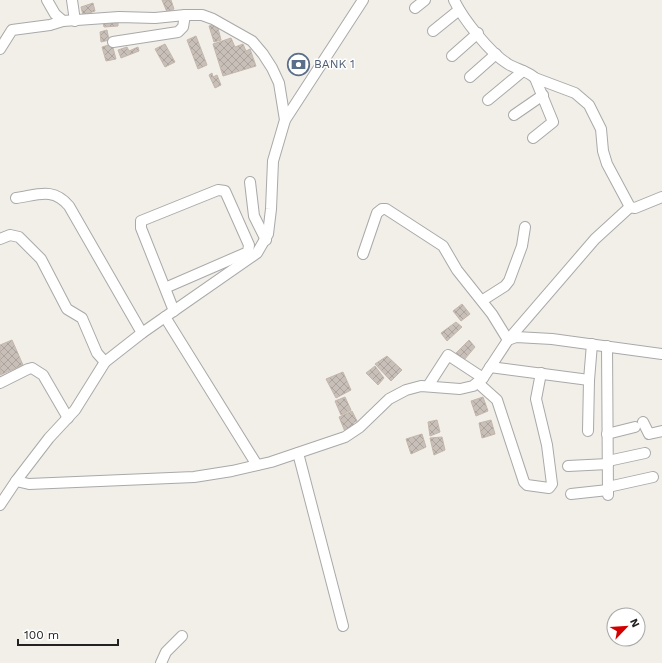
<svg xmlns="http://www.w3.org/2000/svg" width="662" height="663" font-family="'Work Sans',sans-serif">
<defs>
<pattern id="building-cross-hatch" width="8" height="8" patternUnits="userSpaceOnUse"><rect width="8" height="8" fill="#c7bfb8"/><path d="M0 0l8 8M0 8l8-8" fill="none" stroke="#aba49e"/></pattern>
</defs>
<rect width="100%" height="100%" fill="#f2efe9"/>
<!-- building -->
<g fill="url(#building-cross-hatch)" stroke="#c4b6ab">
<path d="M162 0H171L174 9 167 12Z"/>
<path d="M93 3 95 11 83 15 81 7Z"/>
<path d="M118 21V26L104 27 103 22Z"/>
<path d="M217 24 221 40 214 42 209 26Z"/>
<path d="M107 30 109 40 101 42 100 32Z"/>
<path d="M196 36 207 65 198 69 187 40Z"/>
<path d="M231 38 235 47 243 44 246 51 250 49 256 66 223 76 213 44Z"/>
<path d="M112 44 116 59 106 61 102 47Z"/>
<path d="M165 44 175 62 165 67 155 49Z"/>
<path d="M127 47 129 51 138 47 139 51 121 58 118 50Z"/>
<path d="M212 73 213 77 217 75 221 85 215 88 209 75Z"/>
<path d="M462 304 470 314 461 321 453 311Z"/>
<path d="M456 322 462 327 447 341 441 333Z"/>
<path d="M12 340 23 365 0 375V345Z"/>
<path d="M469 340 475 347 464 360 456 353Z"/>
<path d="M387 356 402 370 391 381 375 364Z"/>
<path d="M375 366 384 378 378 385 366 373Z"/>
<path d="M343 372 351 390 336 398 326 379Z"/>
<path d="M345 397 351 410 341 415 335 401Z"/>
<path d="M483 397 488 411 476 416 471 401Z"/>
<path d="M352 411 357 421 353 423 356 429 346 434 339 417Z"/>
<path d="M437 420 440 432 430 436 428 422Z"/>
<path d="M491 420 495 434 482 438 479 423Z"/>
<path d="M422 434 426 447 411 454 406 439Z"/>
<path d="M442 437 445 450 434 455 430 438Z"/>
</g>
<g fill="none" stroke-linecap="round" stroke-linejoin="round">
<defs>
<g id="minor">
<path d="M47 0 55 14 63 21 119 17 155 18 185 15H202L213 19 252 41 263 54 272 68 279 83 285 120"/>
<path d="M72 0 75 21"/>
<path d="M454 0C463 19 490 53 508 64 516 69 528 71 535 78L553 122 533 138"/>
<path d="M415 8 425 0"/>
<path d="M433 31 459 10"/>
<path d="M113 42 178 32 183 27 185 15"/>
<path d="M0 49 12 30 50 25 63 21"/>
<path d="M452 56 478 33"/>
<path d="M470 77 496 54"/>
<path d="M535 78 575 93 589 105 601 129 603 151 607 164 630 207 635 208 662 197"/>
<path d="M488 100 523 71"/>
<path d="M514 115 543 95"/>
<path d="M250 182 254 216 266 240"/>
<path d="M16 198C38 195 53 187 69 206L142 333"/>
<path d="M0 239 10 235 19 237 41 259 67 309 82 318 97 353 105 362"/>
<path d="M363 254 377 213 382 209H386L443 246 457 270 492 314 508 340 595 239 630 207"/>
<path d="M165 288 248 252 249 245 225 191 218 190 141 221V228L174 311"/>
<path d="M483 300 505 286 509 281 522 246 525 227"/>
<path d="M165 317 257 465"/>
<path d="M607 346 608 495"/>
<path d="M490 367 589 380"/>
<path d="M0 383 28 369 32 368 43 375 68 418"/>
<path d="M478 383 497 400 524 482 527 485 549 488 552 484 547 445 536 399 541 373"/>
<path d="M428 386 448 355 483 378"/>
<path d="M643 422 649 434 662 431"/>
<path d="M588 431 589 380 592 344"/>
<path d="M607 434 635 427"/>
<path d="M298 453 343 626"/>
<path d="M608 461 645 453"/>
<path d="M568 466 608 464"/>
<path d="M16 481 29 484 194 477 232 471 271 462 345 437 360 427 389 399 406 390 421 386 460 389 473 386 483 378 508 340 516 337 552 339 662 354"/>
<path d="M608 487 653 477"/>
<path d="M571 494 608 490"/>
<path d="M0 505 16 481 49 438 75 410 105 362 142 333 257 253 268 234 271 209 273 161 285 120 363 0"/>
<path d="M161 663 166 652 182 636"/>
</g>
</defs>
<!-- minor casing -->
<use href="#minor" stroke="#a9a9a9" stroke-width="12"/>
<!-- minor -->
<use href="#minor" stroke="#fff" stroke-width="10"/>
</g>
<!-- icons -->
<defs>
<symbol id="bank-ring" viewBox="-11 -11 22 22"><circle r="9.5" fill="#fff" stroke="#5c6f8a" stroke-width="1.5"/><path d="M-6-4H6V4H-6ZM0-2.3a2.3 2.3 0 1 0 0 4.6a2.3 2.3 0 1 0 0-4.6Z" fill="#5c6f8a"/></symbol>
</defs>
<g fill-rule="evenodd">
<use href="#bank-ring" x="286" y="52" width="25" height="25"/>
</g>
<g text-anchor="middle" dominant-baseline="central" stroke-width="3" stroke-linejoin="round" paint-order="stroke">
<!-- service labels -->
<g font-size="12" fill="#4e5e75" stroke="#fff" text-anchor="start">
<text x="314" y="64">BANK 1</text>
</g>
</g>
<!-- north arrow -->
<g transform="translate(626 627) rotate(65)"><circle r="19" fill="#ffffff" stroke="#a7a7a7"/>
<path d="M0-3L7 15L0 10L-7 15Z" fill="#d40000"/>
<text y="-6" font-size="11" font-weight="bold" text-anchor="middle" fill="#222222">N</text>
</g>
<!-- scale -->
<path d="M18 639v6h100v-6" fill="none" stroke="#222222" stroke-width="2"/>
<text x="24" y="639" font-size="12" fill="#222222" stroke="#ffffff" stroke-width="3" paint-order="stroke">100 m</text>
</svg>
